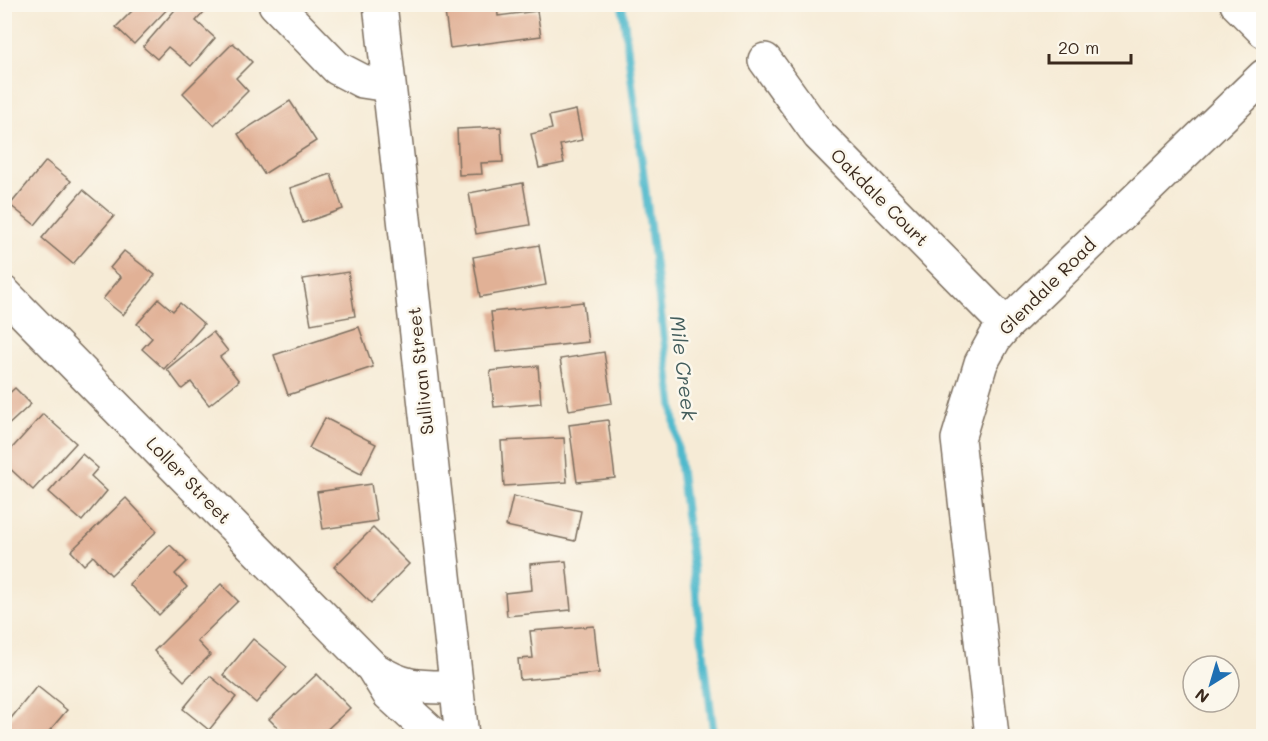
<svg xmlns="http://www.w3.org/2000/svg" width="1268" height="741" font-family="Mali,sans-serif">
<rect width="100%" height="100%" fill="#fbf7ec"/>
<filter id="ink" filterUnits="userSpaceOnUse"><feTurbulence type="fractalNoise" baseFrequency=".0167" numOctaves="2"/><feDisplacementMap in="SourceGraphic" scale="12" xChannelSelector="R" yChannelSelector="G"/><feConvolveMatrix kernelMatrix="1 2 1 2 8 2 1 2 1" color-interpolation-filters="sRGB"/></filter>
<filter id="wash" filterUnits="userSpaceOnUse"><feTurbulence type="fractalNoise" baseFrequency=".008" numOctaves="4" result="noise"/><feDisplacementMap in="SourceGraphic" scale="24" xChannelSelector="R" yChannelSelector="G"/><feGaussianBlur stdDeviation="1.35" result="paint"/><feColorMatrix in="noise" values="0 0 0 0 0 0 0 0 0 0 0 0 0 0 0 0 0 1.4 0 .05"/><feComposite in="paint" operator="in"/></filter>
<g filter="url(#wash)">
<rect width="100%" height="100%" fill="#f6ebd6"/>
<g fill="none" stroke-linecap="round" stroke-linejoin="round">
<!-- stream -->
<path stroke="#4fb9cc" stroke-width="8" d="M622 4 714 736"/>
</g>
<g id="blocks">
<!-- building -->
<g fill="#e1b196">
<path d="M129 4H172L134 44 116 27 134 9Z"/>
<path d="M180 4H196L204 12 196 21 215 38 191 66 168 47 157 59 143 47Z"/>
<path d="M459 4H497L498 16 537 11 541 36 450 48 445 12 460 10Z"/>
<path d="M233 43 252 62 236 78 248 91 214 125 183 93Z"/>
<path d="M290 101 316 141 264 174 238 134Z"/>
<path d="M576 110 582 140 560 145 564 163 539 168 531 134 552 129 549 116Z"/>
<path d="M501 127 503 162 481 163 482 174 459 175 457 129Z"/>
<path d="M46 161 71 181 35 225 10 205Z"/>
<path d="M331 174 343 209 303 223 290 188Z"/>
<path d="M523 183 530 225 476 234 469 193Z"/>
<path d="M83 190 114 216 73 264 42 238Z"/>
<path d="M539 245 546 285 480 297 473 257Z"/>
<path d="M124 251 155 275 123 315 103 299 121 277 110 268Z"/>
<path d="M348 272 355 316 311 324 303 279Z"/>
<path d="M159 299 173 311 180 303 204 324 164 369 142 349 152 338 137 324Z"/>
<path d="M583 302 588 342 496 352 491 312Z"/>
<path d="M359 327 373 367 288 395 274 355Z"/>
<path d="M213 332 228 351 220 357 239 381 209 405 191 382 182 389 167 369Z"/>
<path d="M604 352 612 403 569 410 560 359Z"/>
<path d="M538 366 541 403 494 407 490 371Z"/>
<path d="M15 388 31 404 4 429V398Z"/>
<path d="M43 414 76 443 33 490 4 463V457Z"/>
<path d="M325 418 376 444 361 474 309 448Z"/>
<path d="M608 420 615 478 577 482 569 425Z"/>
<path d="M564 438 567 482 504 486 501 441Z"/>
<path d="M82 454 98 468 91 476 107 491 82 521 49 492Z"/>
<path d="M371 484 377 521 323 529 317 492Z"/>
<path d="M513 496 581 511 575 541 506 526Z"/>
<path d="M126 498 157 531 111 575 93 556 84 565 71 551Z"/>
<path d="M373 528 409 564 371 603 334 567Z"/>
<path d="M170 545 187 562 175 574 187 587 159 615 129 584Z"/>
<path d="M566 561 571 610 507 616 505 593 532 590 530 564Z"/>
<path d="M221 584 238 601 197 641 210 655 184 681 154 651Z"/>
<path d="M594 626 599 673 520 680 518 659 533 658 530 631Z"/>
<path d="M253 639 287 667 256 703 223 675Z"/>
<path d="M317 674 350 708 320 736H280L283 733 269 719Z"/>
<path d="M210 676 236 697 209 730 183 709Z"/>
<path d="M37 686 67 710 45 736H9L11 734 4 727Z"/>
</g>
</g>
</g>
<g filter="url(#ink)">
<use href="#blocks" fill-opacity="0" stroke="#7c6e5e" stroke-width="1.5"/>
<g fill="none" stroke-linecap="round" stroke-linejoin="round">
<defs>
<g id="street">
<path d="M275 4 337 68 362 81 388 85"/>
<path d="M380 4 462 736"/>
<path d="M1237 4 1264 31"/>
<path d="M765 60 819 135 1006 325"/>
<path d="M4 293 373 668 389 694 435 736"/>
<path d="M374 669C406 689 419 687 456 687"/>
<path d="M992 736 958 439 981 363 995 338 1006 325 1264 76"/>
</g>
</defs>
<!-- street casing -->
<use href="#street" stroke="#7c6e5e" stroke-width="36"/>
<!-- street -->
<use href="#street" stroke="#fff" stroke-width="33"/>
</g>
</g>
<g text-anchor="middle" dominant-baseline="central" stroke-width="5" stroke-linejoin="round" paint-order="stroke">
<!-- street labels -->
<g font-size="18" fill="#3b2a1e" stroke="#fbf7ec">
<text transform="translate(880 197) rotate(45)">Oakdale Court</text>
<text transform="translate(1047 286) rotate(-45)">Glendale Road</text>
<text transform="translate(420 371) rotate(-96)">Sullivan Street</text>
<text transform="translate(189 480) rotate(46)">Loller Street</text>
</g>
<!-- water labels -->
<g font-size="20" font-style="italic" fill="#425c5b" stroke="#fbf7ec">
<text transform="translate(684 368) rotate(83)">Mile Creek</text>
</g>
</g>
<!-- margin -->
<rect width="1268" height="741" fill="none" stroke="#fbf7ec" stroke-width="24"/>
<!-- north arrow -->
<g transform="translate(1211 684) rotate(217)"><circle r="28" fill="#fbf7ec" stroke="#aea59a" stroke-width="1.5"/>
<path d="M0-4.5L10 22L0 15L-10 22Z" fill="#1f6fb2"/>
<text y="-9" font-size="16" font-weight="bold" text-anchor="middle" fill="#3b2a1e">N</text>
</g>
<!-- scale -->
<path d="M1049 54v9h82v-9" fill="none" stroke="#3b2a1e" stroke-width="3"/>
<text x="1058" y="54" font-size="18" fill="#3b2a1e" stroke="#fbf7ec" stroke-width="4.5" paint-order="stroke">20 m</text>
</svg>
